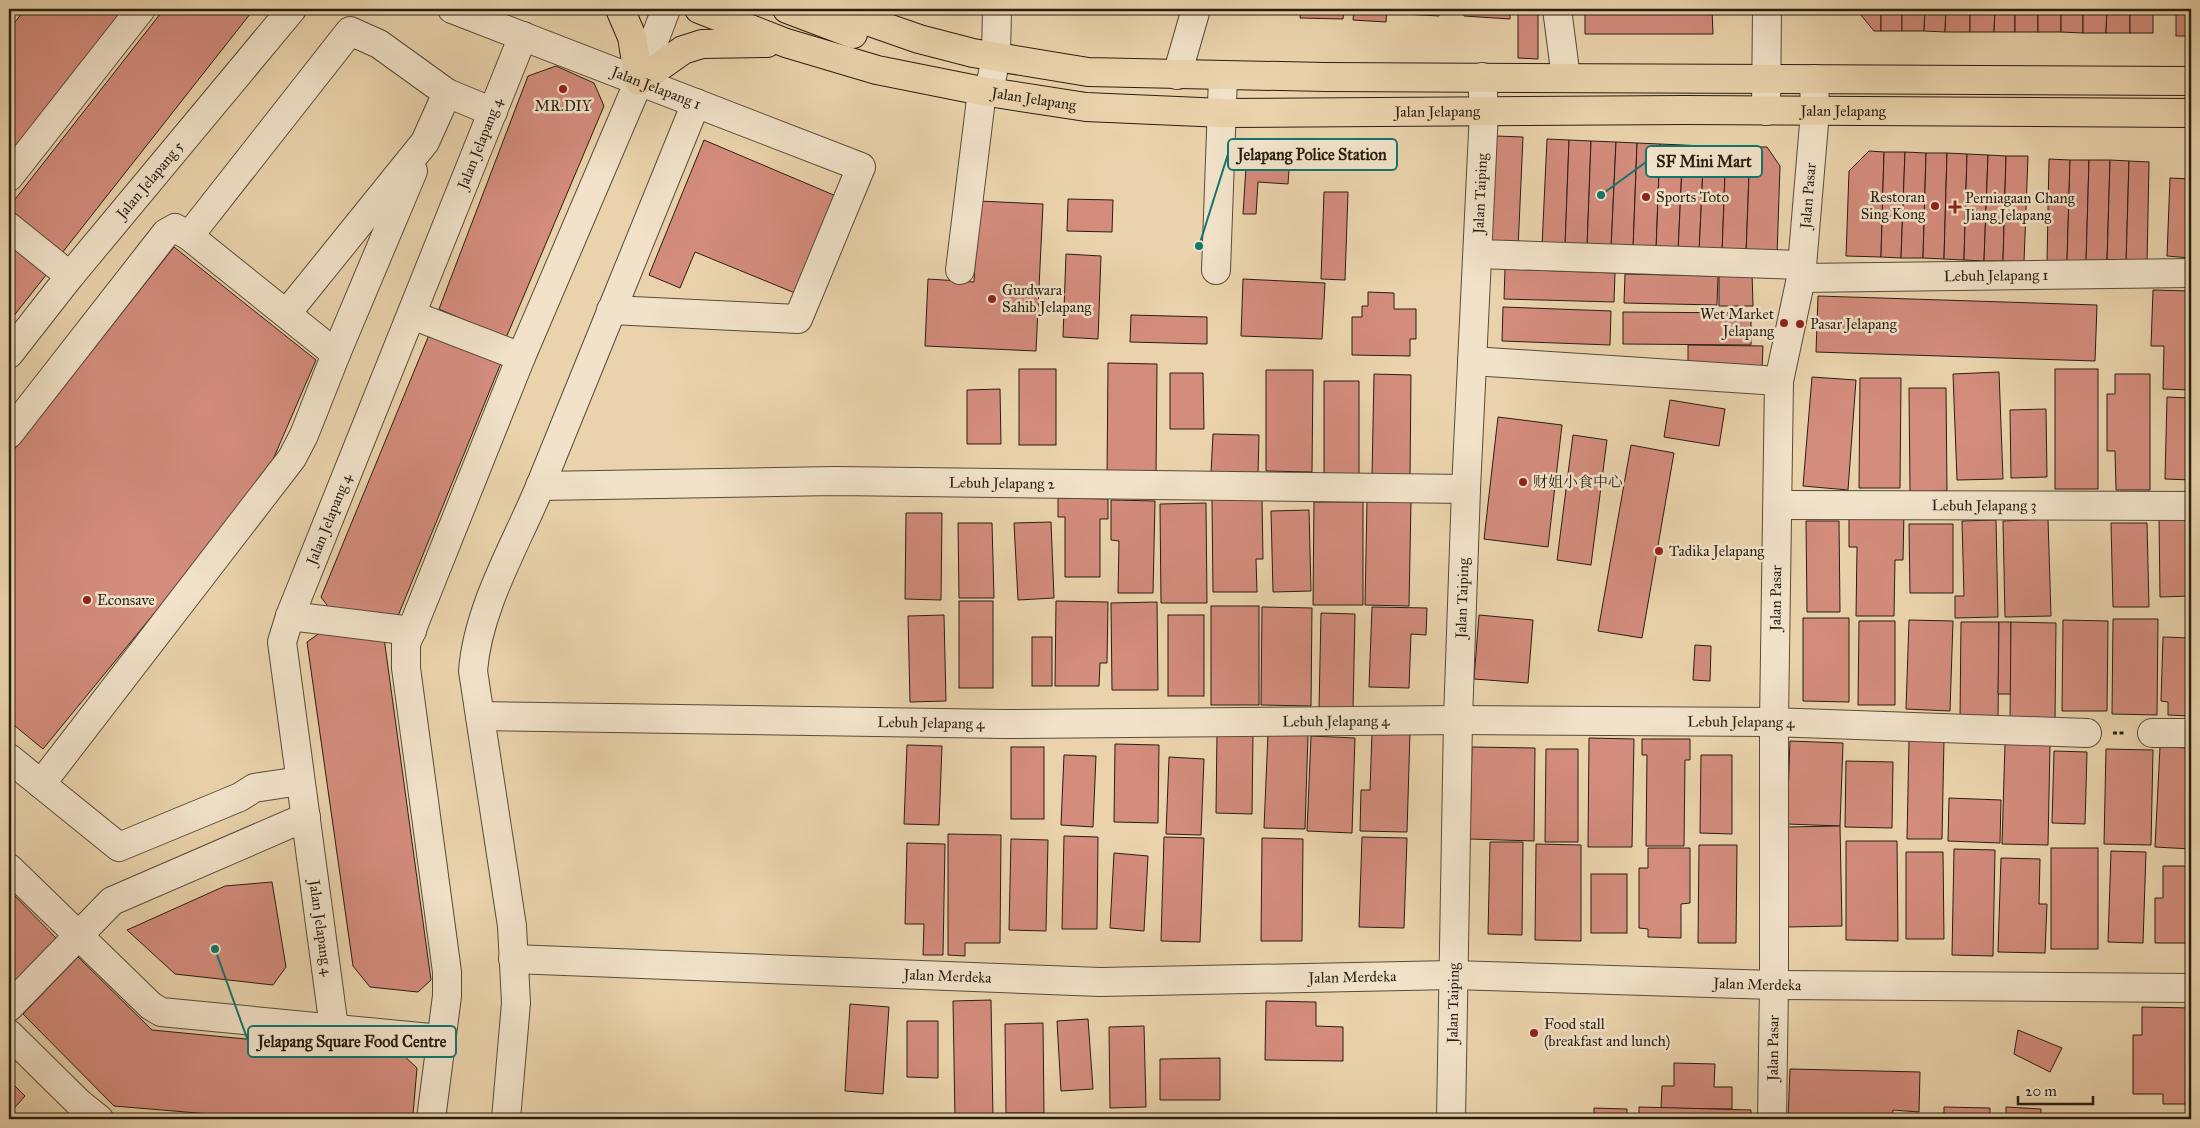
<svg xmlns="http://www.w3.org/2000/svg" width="2200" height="1128" font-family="'IM FELL Great Primer','Noto Serif SC',serif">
<rect width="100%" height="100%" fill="#ead3ac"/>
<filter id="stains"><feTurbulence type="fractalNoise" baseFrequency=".004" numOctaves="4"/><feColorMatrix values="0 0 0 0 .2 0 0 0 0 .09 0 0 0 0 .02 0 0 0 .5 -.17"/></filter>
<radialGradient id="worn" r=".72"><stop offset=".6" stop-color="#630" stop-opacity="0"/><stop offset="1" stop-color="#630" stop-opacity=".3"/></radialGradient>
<!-- building -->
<g fill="#d48c7d" stroke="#281e11">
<path d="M25 9H125L9 154V30Z"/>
<path d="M164 9H254L62 253 9 211V207Z"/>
<path d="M1301 9H1344L1343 19 1300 18Z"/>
<path d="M1354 9H1387L1386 22 1353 20Z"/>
<path d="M1404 9H1439V16L1404 14Z"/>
<path d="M1464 9H1510V19L1464 16Z"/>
<path d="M1518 9H1538V59L1518 58Z"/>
<path d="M1585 9H1712L1713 34H1585Z"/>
<path d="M1856 9H1881V31H1874Z"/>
<rect x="1881" y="9" width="21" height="22"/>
<path d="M1902 9H1925L1924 31H1902Z"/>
<path d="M1925 9H1946L1945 32 1924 31Z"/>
<path d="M1946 9H1970V32H1945Z"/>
<path d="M1970 9H1995L1994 32H1970Z"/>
<path d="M1995 9H2015V32H1994Z"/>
<rect x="2015" y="9" width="23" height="23"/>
<rect x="2038" y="9" width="23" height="23"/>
<path d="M2061 9H2083V33L2061 32Z"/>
<path d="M2083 9H2107L2106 33H2083Z"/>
<path d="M2107 9H2130V33H2106Z"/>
<rect x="2130" y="9" width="23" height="24"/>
<rect x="2176" y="9" width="15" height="27"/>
<path d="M556 66 594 83 604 106 506 338 439 309 528 76Z"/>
<path d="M1496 136 1523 137 1518 249 1491 247Z"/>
<path d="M1547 139 1569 140 1565 247 1542 246Z"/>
<path d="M704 140 836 196 795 293 695 252 680 288 649 275Z"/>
<path d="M1569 140 1591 141 1587 248 1565 247Z"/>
<path d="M1591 141 1616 142 1611 249 1587 248Z"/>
<path d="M1616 142 1637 143 1633 250 1611 249Z"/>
<path d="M1637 143 1660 144 1656 251 1633 250Z"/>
<path d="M1660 144 1683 145 1678 252 1656 251Z"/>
<path d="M1683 145 1704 146 1699 253 1678 252Z"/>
<path d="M1704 146 1726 147 1722 254 1699 253Z"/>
<path d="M1726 147H1750L1746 255 1722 254Z"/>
<path d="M1750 147H1767L1780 166 1777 256 1746 255Z"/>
<path d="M1869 151 1884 152 1881 257 1846 256 1849 171Z"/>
<path d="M1884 152H1905L1901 258 1881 257Z"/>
<path d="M1905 152 1926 153 1923 258H1901Z"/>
<path d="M1926 153H1947L1944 259 1923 258Z"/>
<path d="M1947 153 1967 154 1964 260 1944 259Z"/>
<path d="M1967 154 1988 155 1984 261 1964 260Z"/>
<path d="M1988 155 2006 156 2003 261H1984Z"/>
<path d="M2006 156H2028L2024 262 2003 261Z"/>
<path d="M2049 159 2070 160 2067 262H2047Z"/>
<path d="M2070 160H2089L2086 263 2067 262Z"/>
<path d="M2089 160H2110L2107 263H2086Z"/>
<path d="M2110 160 2129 161 2126 264 2107 263Z"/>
<path d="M2129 161 2149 162 2147 265 2126 264Z"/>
<path d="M1246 167 1289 170 1288 184 1258 182 1256 214H1243Z"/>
<path d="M2170 178 2191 179V258L2167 256Z"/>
<path d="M1324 192H1348L1345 280 1321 279Z"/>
<path d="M1068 199 1113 200 1112 232 1067 231Z"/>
<path d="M978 201 1043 204 1036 351 925 346 928 279 974 282Z"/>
<path d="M9 245 46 275 9 322Z"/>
<path d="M174 247 316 360 265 478 43 749 9 721V456Z"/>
<path d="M1066 254 1101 256 1098 339 1063 337Z"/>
<path d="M1505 269 1615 273 1614 302 1504 299Z"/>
<path d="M1752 272 1753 306H1719V273Z"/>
<path d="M1625 274 1718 276 1717 305 1624 303Z"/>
<path d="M1243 279 1325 283 1322 339 1241 336Z"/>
<path d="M2153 290 2191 291V390L2163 389 2164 346H2151Z"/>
<path d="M1368 292 1394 293V309H1416V339H1410V356L1352 355V317H1362V306H1368Z"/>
<path d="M1818 296 2097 305 2095 361 1816 352Z"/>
<path d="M1503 307 1611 311 1610 345 1502 341Z"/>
<path d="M1623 312 1751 313V345L1623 344Z"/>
<path d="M1131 315 1207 317V344L1130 342Z"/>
<path d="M429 335 501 363 398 616 330 609 321 597Z"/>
<path d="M1688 345 1763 346 1762 369 1688 368Z"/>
<path d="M1108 363 1157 364 1156 478 1107 477Z"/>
<rect x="1019" y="369" width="37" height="76"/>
<rect x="2055" y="369" width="43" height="120"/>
<path d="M1266 370H1313L1312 472 1266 471Z"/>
<path d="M1999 372 2003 479 1957 480 1953 374Z"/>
<path d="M1170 373H1203L1204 429H1170Z"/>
<path d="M1374 374 1411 375 1410 478 1372 477Z"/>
<path d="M2115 374H2150V490H2116L2115 451H2107V394H2115Z"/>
<path d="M1812 377 1856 380 1848 490 1803 486Z"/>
<path d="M1860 378H1901L1900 488H1859Z"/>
<path d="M1324 381H1359V477L1324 476Z"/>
<path d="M1909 388H1946L1947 491 1910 492Z"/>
<path d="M1000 389 1001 444H967V390Z"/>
<path d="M2167 397 2191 398V480L2165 479Z"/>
<path d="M1670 400 1725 409 1719 446 1664 437Z"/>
<path d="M2046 409 2047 477 2011 478 2010 410Z"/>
<path d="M1498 417 1562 425 1548 547 1484 539Z"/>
<path d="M1213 434 1259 435 1258 475 1211 473Z"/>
<path d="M1573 435 1607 440 1591 565 1557 560Z"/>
<path d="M1631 445 1674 453 1642 638 1598 631Z"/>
<path d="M1058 498 1108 499V519H1100V577H1065V517H1058Z"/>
<path d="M1212 499H1262L1263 559H1256L1257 592H1213Z"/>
<path d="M1111 500 1155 501 1153 593H1118L1119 541 1111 540Z"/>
<path d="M1367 501 1411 502 1409 606 1365 605Z"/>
<path d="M1314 502H1363V605H1313Z"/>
<path d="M1206 503 1207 603H1161L1160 504Z"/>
<path d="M1309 510 1311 591 1273 592 1271 511Z"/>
<path d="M1849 510 1904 511 1903 560H1895L1894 616H1856L1857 547H1849Z"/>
<path d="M906 513H942L941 600 905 599Z"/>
<path d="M2191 515V596L2160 597 2159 516Z"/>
<path d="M2048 519 2051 616 2005 617 2003 521Z"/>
<path d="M1996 520 1998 617 1955 618V596H1964L1962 521Z"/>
<path d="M1806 521H1839L1840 612H1807Z"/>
<path d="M1051 522 1054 598 1018 600 1014 523Z"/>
<path d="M958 523H992L994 598H959Z"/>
<path d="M2111 523H2147L2149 607H2113Z"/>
<path d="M1909 524H1953V593H1910Z"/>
<rect x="959" y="601" width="34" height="87"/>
<path d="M1056 601 1108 602 1107 663H1100L1099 686H1055Z"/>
<path d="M1157 602 1158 690H1112L1111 603Z"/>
<rect x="1211" y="606" width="48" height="99"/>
<path d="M1262 607 1312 608 1311 706 1261 705Z"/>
<path d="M1372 607 1427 608 1426 635 1411 634 1409 688 1369 687Z"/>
<path d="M1321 613 1355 614 1353 710 1319 709Z"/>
<path d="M944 615 946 701 910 702 908 616Z"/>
<rect x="1168" y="615" width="36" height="81"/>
<path d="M1479 615 1533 620 1528 683 1474 679Z"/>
<path d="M1803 618H1849V702L1803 701Z"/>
<path d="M2113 619H2158L2157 715 2112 714Z"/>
<path d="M1909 620 1953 621 1950 711 1906 709Z"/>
<path d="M2063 620 2108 621 2107 711H2062Z"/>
<path d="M1859 621H1895V705H1858Z"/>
<path d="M1961 622H1999L1998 721 1960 720Z"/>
<path d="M1999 622H2011V694H1998Z"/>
<path d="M2011 622 2056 623 2055 721 2010 720Z"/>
<path d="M321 632 384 638 431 980 418 992 370 987 353 966 307 642Z"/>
<rect x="1032" y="637" width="20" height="49"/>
<path d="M2163 637 2191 638V716L2168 715V702L2161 701Z"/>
<path d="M1695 645 1711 646 1710 681 1693 680Z"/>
<path d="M1372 732 1410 733 1407 832 1360 831 1361 790H1370Z"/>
<path d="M1217 733H1253L1252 814 1216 813Z"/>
<path d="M1268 733 1308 735 1305 829 1264 828Z"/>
<path d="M1311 736 1355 738 1352 833 1307 831Z"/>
<path d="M1589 738 1634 739 1632 847H1588Z"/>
<path d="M1642 739H1690V760H1685L1684 846H1646L1647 755H1642Z"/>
<path d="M1909 740H1944L1942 839H1907Z"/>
<path d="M1790 741 1843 743 1840 826 1787 824Z"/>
<path d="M1115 744 1159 745 1158 823 1114 822Z"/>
<path d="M2005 744 2050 745 2048 845 2002 844Z"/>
<path d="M907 745 942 746 939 825 904 824Z"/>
<rect x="1011" y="747" width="33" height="72"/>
<path d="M1472 747 1535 748 1534 841 1470 839Z"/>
<path d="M2160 747 2191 748V849L2155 847Z"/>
<path d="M1546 749H1578V842H1545Z"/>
<path d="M2106 749 2153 750 2151 845 2104 844Z"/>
<path d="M2054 751 2087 752 2085 824 2052 823Z"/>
<path d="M1064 755 1096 756 1093 827 1061 825Z"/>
<path d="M1701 755H1732V834L1700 833Z"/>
<path d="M1169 757 1204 759 1201 835 1166 834Z"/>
<path d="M1846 761 1893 762 1892 828 1845 827Z"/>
<path d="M1949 798 2001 800 2000 843 1948 841Z"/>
<path d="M1840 826 1842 926 1787 927 1785 827Z"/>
<path d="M948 834 1001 835 1000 943H965V956L948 955Z"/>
<path d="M1064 836 1098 837 1097 929H1062Z"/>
<path d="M1164 837 1204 838 1200 942 1161 941Z"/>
<path d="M1362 837 1407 838 1404 928 1359 927Z"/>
<path d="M1262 838 1303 839 1302 941H1261Z"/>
<path d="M1011 839 1048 840 1046 931 1009 930Z"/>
<path d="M1846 841H1897L1898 941 1846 940Z"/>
<path d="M1490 842H1523L1522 935 1488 934Z"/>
<path d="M907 843 945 844 943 955H923L924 924H905Z"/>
<path d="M1536 844 1581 845V941L1535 940Z"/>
<path d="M1699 845H1737L1736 943H1698Z"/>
<path d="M1648 848H1690V903L1681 904V938L1648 937V929L1639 928V868H1648Z"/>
<rect x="2051" y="848" width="47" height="101"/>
<path d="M1954 849 1995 850 1993 956 1952 955Z"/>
<path d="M2111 851 2146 852 2143 943 2108 942Z"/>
<path d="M1906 852H1943L1944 939H1906Z"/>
<path d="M1114 853 1148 856 1144 931 1110 928Z"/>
<path d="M2001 858 2040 859 2039 904H2047L2045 953 1998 952Z"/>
<path d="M2163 866H2191V943H2155V898H2163Z"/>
<rect x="1591" y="874" width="36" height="59"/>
<path d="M272 882 286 967 273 985 175 974 127 930 225 886Z"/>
<path d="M9 890 58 940 9 991Z"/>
<path d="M78 957 152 1030 402 1054 417 1068 413 1114 407 1119H269L114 1106 23 1014Z"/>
<path d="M991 1000 993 1119H955L953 1001Z"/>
<path d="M1266 1001 1316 1002V1026L1343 1027V1061L1265 1060Z"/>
<path d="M850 1004 889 1007 883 1094 845 1091Z"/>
<path d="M2142 1007 2191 1008V1104H2163V1094H2133V1035H2142Z"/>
<path d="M1088 1019 1093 1089 1061 1091 1057 1021Z"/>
<path d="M907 1021H938V1078L907 1077Z"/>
<path d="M1043 1023 1044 1113H1006L1005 1024Z"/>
<path d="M1144 1026 1146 1107 1110 1108 1109 1027Z"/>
<path d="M2018 1030 2062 1048 2050 1072 2014 1054Z"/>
<path d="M1220 1058V1100H1160V1059Z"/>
<path d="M1674 1063 1715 1064 1714 1087H1732V1109L1661 1108 1662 1086H1674Z"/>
<path d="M1790 1069 1920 1072 1919 1112 1893 1110 1892 1119H1788Z"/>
<path d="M9 1080 25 1096 9 1114Z"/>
<path d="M1639 1107 1751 1110V1119H1639Z"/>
<path d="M1944 1107 1990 1108V1119H1944Z"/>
<path d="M2006 1107 2041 1109V1119H2006Z"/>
<path d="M1594 1108 1627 1109V1119H1594Z"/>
<path d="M1535 1114 1584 1115V1119H1535Z"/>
<path d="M1896 1116 1936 1117 1935 1119H1896Z"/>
</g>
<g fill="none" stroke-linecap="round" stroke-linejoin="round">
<defs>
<g id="minor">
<path id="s1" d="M452 9 861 167 798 319 611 310"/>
<path d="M1557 9 1566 78"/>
<path d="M1177 75 1196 9"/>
<path d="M989 92 996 57 997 9"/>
<path d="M1766 111 1767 9"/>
<path d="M9 177 141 9"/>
<path d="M9 227 70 276"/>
<path d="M1478 254 1802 265"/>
<path d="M960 270 982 91"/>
<path d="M1216 270 1223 77"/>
<path id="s2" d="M1801 278 2191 273"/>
<path d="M287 313 425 142 447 93"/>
<path d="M412 315 521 357"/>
<path id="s3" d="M9 354 70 276 292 9"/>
<path d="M336 354 413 171"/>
<path d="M1472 361 1779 381"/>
<path d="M9 434 166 233 175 228 189 236"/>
<path id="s4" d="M540 486 835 481 1466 489"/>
<path id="s5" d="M1778 505 2191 506"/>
<path d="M290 616 412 631"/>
<path id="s6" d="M480 716 1005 724 1458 720 1774 722 2087 733"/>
<path d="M2152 733H2191"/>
<path d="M9 758 119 847 240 797 254 788 300 781"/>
<path d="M41 784 292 458 304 435 336 354 189 236 350 31 379 44 447 93 493 112"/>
<path d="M9 868 151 1006 161 1012 441 1039"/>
<path id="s7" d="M513 959 1100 982 1453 975 1774 985 2191 988"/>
<path d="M9 1007 112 901 306 817"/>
<path id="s8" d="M334 1028 282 642 290 616 523 36"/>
<path d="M9 1034 79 1103 99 1119"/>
<path d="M431 1119 447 996V972L406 668V644L521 357 639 81 666 9"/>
<path d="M506 1119 516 1003 512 926 473 671C478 606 517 543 541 484 593 357 644 230 696 103"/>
<path id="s9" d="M1451 1119 1458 720 1466 489 1484 111 1482 77"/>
<path id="s10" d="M1772 1119 1774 985V722L1779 381 1801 278 1815 112 1814 79"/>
</g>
<g id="major">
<path d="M620 9 632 37 639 81 683 50 702 44 767 43"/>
<path id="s11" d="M699 9 786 43 877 70 982 91 1086 107 1223 113 1685 110 2191 113"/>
<path d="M787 9 853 34"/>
<path d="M833 9 919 39 973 53 1088 72 1325 77 2191 81"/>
</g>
</defs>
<!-- minor casing -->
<use href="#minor" stroke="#584b38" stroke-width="30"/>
<!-- major casing -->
<use href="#major" stroke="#281e11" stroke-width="30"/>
<!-- path -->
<path stroke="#281e11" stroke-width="3" stroke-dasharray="4 2.5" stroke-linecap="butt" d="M2113 733H2126"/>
<!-- minor -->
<use href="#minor" stroke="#f1e2c9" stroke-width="28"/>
<!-- major -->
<use href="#major" stroke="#ead3ac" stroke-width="28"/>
</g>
<!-- markers -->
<g fill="#8f2418" stroke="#f1e2c9" stroke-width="2">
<circle cx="563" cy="89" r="5"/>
<circle cx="1646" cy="197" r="5"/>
<circle cx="1935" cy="206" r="5"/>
<path d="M1952.5 199.5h5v5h5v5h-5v5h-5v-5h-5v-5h5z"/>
<circle cx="992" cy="299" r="5"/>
<circle cx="1784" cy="323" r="5"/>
<circle cx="1800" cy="324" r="5"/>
<circle cx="1523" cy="482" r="5"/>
<circle cx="1659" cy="551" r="5"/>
<circle cx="87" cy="600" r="5"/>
<circle cx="1534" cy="1033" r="5"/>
</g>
<g text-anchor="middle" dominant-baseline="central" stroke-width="5" stroke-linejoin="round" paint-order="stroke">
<!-- street labels -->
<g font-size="15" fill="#281e11" stroke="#f1e2c9">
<text stroke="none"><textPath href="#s1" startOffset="219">Jalan Jelapang 1</textPath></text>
<text stroke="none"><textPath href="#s11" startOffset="348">Jalan Jelapang</textPath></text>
<text stroke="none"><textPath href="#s11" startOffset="752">Jalan Jelapang</textPath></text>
<text stroke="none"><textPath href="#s11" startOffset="1158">Jalan Jelapang</textPath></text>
<text stroke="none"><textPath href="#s8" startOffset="926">Jalan Jelapang 4</textPath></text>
<text stroke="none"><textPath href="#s3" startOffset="224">Jalan Jelapang 5</textPath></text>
<text stroke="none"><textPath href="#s9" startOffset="926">Jalan Taiping</textPath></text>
<text stroke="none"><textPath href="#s10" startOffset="926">Jalan Pasar</textPath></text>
<text stroke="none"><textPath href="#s2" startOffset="195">Lebuh Jelapang 1</textPath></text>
<text stroke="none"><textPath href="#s4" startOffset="462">Lebuh Jelapang 2</textPath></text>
<text stroke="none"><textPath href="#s5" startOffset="206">Lebuh Jelapang 3</textPath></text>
<text stroke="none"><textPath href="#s8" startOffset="521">Jalan Jelapang 4</textPath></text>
<text stroke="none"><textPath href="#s9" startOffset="521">Jalan Taiping</textPath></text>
<text stroke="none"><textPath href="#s10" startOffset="521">Jalan Pasar</textPath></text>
<text stroke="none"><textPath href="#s6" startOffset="856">Lebuh Jelapang 4</textPath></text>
<text stroke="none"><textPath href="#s6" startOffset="1261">Lebuh Jelapang 4</textPath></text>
<text stroke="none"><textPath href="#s6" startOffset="451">Lebuh Jelapang 4</textPath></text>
<text transform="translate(321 928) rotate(82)">Jalan Jelapang 4</text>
<text stroke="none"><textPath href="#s7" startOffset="435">Jalan Merdeka</textPath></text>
<text stroke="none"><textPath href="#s7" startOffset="840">Jalan Merdeka</textPath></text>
<text stroke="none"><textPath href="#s7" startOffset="1245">Jalan Merdeka</textPath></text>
<text stroke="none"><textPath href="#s9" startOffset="116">Jalan Taiping</textPath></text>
<text stroke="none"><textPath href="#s10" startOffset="71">Jalan Pasar</textPath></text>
</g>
<!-- poi labels -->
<g font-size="15" fill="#281e11" stroke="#f1e2c9" text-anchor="start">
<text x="563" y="106" text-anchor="middle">MR.DIY</text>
<text x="1656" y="197">Sports Toto</text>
<text x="1925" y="197" text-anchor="end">Restoran<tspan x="1925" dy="17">Sing Kong</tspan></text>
<text x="1965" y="198">Perniagaan Chang<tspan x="1965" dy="17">Jiang Jelapang</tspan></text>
<text x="1002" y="290">Gurdwara<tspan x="1002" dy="17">Sahib Jelapang</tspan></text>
<text x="1774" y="314" text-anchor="end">Wet Market<tspan x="1774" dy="17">Jelapang</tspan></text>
<text x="1810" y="324">Pasar Jelapang</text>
<text x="1533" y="482">财姐小食中心</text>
<text x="1669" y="551">Tadika Jelapang</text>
<text x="97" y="600">Econsave</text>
<text x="1544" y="1024">Food stall<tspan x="1544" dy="17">(breakfast and lunch)</tspan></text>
</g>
</g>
<!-- callouts -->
<path fill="none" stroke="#0f766e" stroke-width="2" d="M1199 246L1228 154M1601 195L1646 162M215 949L248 1041"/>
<g fill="#0f766e" stroke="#f1e2c9" stroke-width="2">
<circle cx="1199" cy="246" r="5"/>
<circle cx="1601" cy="195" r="5"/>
<circle cx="215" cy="949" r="5"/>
</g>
<g fill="#f1e2c9" stroke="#0f766e" stroke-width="2">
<rect x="1228" y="139" width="169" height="31" rx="5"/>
<rect x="1646" y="146" width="116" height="31" rx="5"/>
<rect x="248" y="1026" width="208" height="31" rx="5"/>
</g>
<g font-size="16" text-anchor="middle" font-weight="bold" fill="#281e11">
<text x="1312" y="160">Jelapang Police Station</text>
<text x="1704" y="167">SF Mini Mart</text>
<text x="352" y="1047">Jelapang Square Food Centre</text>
</g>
<!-- margin -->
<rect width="2200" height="1128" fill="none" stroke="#ead3ac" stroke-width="30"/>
<rect x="10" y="10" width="2180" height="1108" fill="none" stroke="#281e11" stroke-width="2.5"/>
<rect x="15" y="15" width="2170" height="1098" fill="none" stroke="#281e11"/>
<!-- scale -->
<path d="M2018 1096v8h75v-8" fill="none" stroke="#281e11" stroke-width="2.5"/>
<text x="2025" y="1096" font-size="15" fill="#281e11" stroke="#f1e2c9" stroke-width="4" paint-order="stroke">20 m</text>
<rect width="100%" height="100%" filter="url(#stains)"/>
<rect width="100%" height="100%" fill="url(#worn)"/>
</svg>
